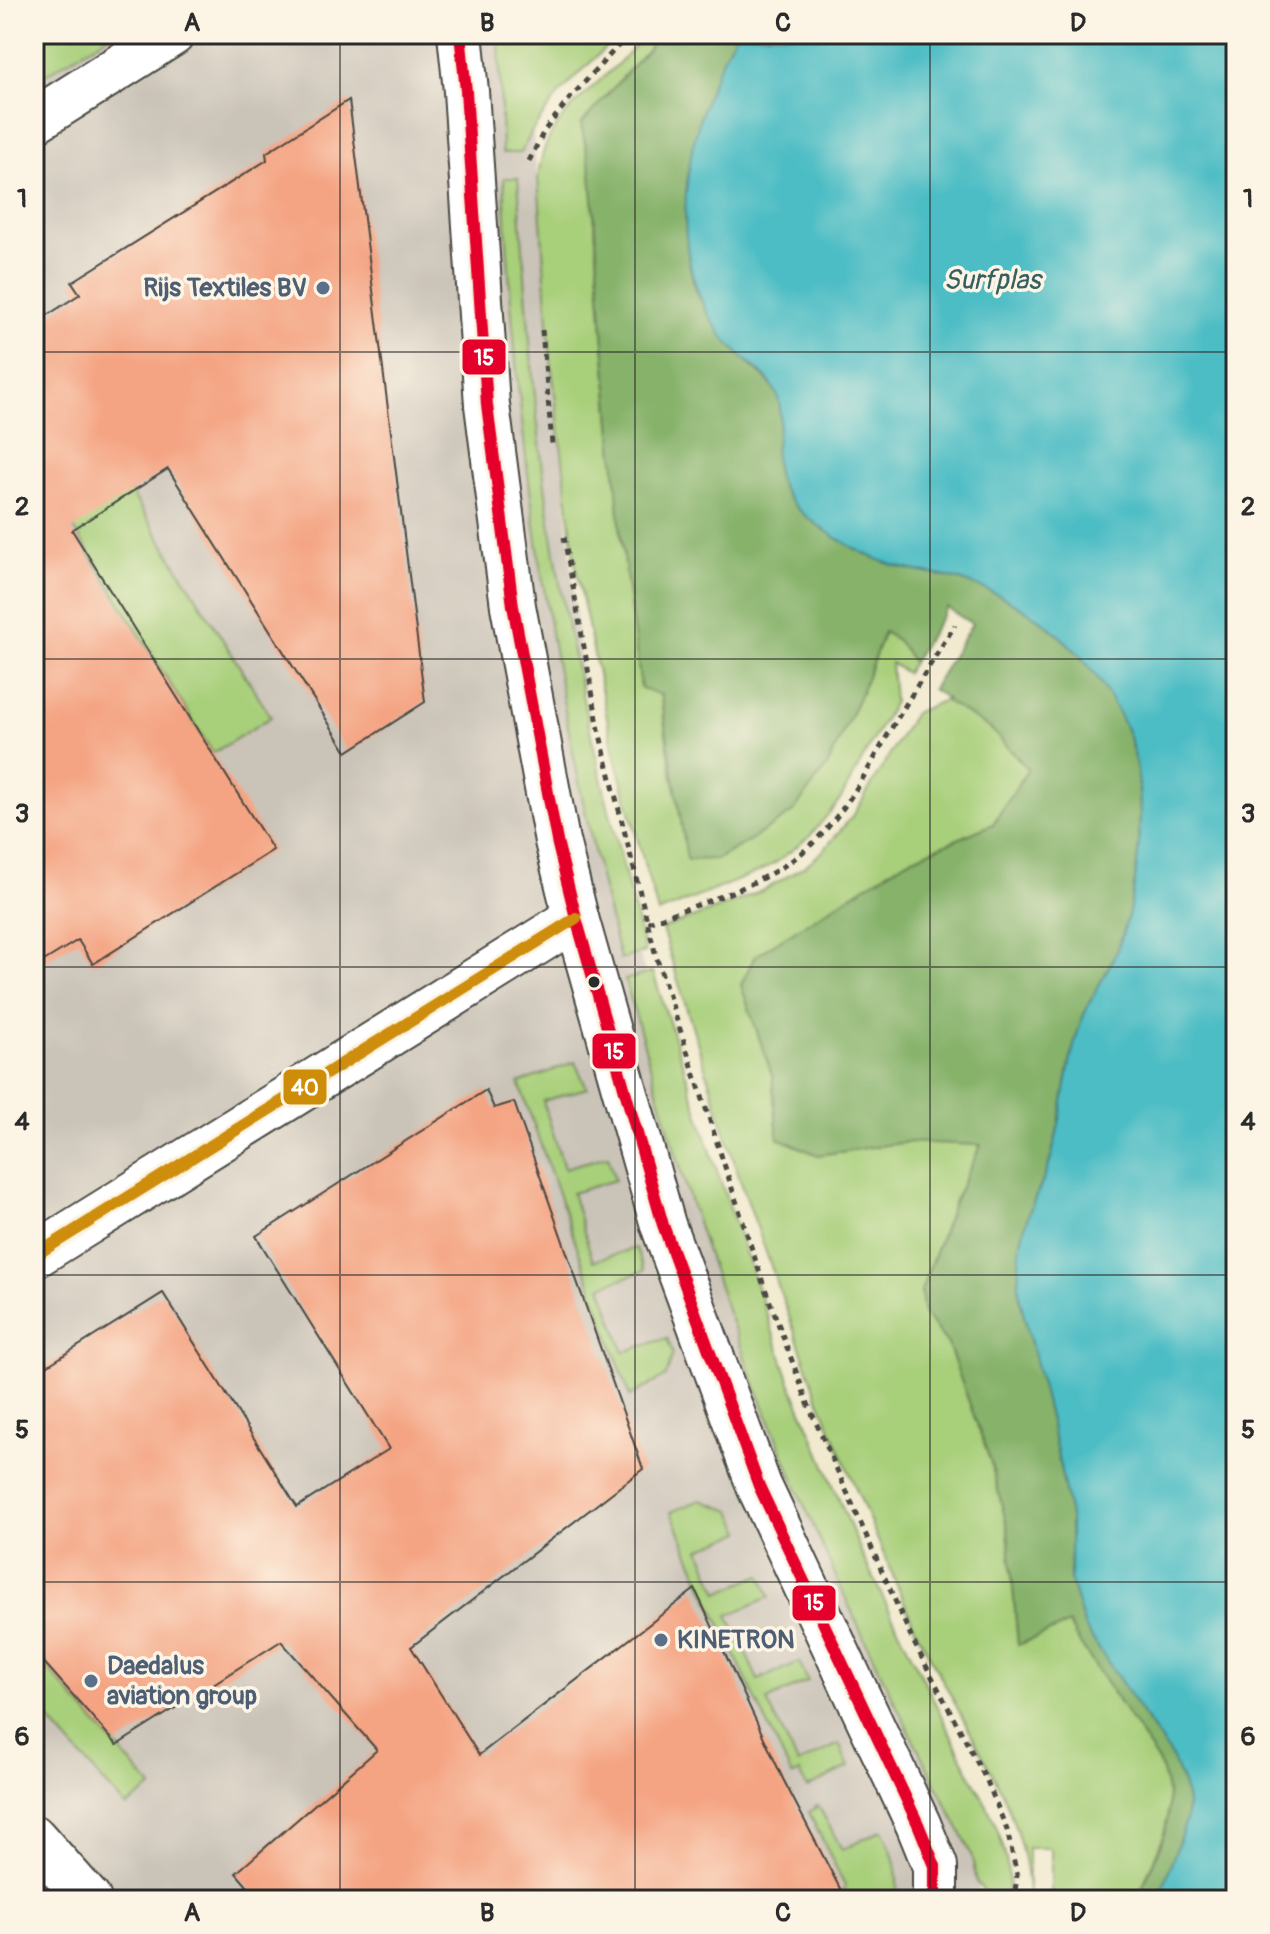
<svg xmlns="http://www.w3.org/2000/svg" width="1270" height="1934" font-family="Pangolin,sans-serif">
<rect width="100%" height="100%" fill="#fcf5e5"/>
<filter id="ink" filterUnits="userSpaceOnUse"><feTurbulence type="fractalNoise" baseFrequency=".0125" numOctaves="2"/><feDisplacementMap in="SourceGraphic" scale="16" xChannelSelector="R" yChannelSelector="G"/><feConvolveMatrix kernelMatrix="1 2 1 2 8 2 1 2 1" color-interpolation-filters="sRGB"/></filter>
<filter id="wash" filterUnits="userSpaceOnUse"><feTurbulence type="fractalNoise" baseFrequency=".006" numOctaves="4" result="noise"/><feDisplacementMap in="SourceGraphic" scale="32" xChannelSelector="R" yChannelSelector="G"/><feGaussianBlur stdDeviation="1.8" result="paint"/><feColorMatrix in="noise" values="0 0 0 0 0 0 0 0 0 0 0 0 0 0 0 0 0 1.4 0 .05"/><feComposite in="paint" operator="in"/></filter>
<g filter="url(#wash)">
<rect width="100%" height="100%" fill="#f0e9cd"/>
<!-- industrial -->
<path fill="#cac3b8" d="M100 34H524L592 795 787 1450 984 1848 977 1900H34V76Z"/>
<!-- green -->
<g fill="#a8cf7a" stroke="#6a7d52" stroke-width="2" fill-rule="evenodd">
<path d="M34 34H111L34 82Z"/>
<path d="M499 34H619L559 94 532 131 521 153H502Z"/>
<path d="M644 34H656L648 49 581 124 591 172 603 332 621 535 641 687 660 694 673 781 718 859 752 839 793 812 860 695 884 632 897 640 913 662 906 673 891 663 894 702 840 800 810 836 777 862 758 872 658 913 616 761 575 562 550 351 538 177C540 161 544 144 554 130 578 93 619 70 644 34Z"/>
<path d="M504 178H518C527 308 535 437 557 566 579 696 612 824 645 952L620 959C555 704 514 441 504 178Z"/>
<path d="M35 338 271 717 213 753 67 517 34 339Z"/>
<path d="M944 700 991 729 1028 769 993 824 904 862 755 956 741 985 772 1075 778 1138 818 1155 907 1142 981 1145 953 1204 921 1291 924 1314 948 1344 991 1463 1008 1529 1018 1645 1069 1624 1077 1639 1157 1759 1167 1784 1170 1800 1165 1832 1137 1900H1028C1028 1862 1017 1828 1002 1792L915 1628 820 1403 739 1177 662 929 735 902 766 889 806 865 823 851 855 813 914 713ZM1028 1848H1049L1051 1851V1899L1049 1900 1028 1899Z"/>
<path d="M653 972 715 1165 790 1382 864 1559 974 1782C994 1816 1014 1860 1007 1900H992L977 1883 972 1857 965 1840C866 1653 778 1459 709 1258 677 1166 653 1072 625 980Z"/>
<path d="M575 1062 587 1088 543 1101 564 1168 608 1156 615 1180 572 1193 593 1261 636 1248 644 1271 601 1286 624 1352 667 1338 673 1354 666 1376 630 1396 519 1083Z"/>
<path d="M700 1500 732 1511 742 1532 700 1549 718 1593 761 1575 770 1597 728 1615 758 1680 799 1662 808 1681 767 1701 798 1764 839 1744 849 1767 807 1788 800 1772 792 1776 708 1598 671 1512Z"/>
<path d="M34 1653 152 1787 126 1807 34 1703Z"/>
<path d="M818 1805 842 1850 882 1830C896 1856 898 1871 897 1900H830L846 1888 809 1812 816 1808 815 1806Z"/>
</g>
<!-- forest -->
<path fill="#86b26a" stroke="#586e4a" stroke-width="2" d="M656 34H736C701 99 683 166 687 240 688 262 692 287 704 306 715 322 728 340 740 355 754 371 773 379 779 401 783 414 779 425 777 438 772 478 783 500 815 523 840 541 867 557 896 566 918 573 942 574 963 581 1035 604 1094 655 1124 724 1150 784 1141 882 1120 942 1110 971 1090 996 1080 1025 1064 1071 1064 1121 1048 1167 1043 1184 1033 1199 1028 1216 1018 1244 1017 1271 1020 1299L1054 1437 1070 1516V1578L1085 1628 1172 1758 1184 1786 1187 1802 1186 1820 1159 1900H1137C1158 1849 1183 1815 1157 1759L1077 1639 1069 1624 1018 1645 1008 1529 991 1463 948 1344 924 1314 921 1291 953 1204 981 1145 907 1142 818 1155 778 1138 772 1075 741 985 755 956 904 862 993 824 1028 769 991 729 944 700 947 699 932 689 972 624 947 608 913 662 897 640 884 632 860 695 828 765 793 812 752 839 717 859 687 860 661 695 641 688 621 535 603 332 591 172 581 124 648 49Z"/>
<!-- water -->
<path fill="#4ebdc5" stroke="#3c7478" stroke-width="2" d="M736 34H1236V1900H1159L1186 1820 1187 1802 1184 1786 1172 1758 1085 1628 1070 1578V1516L1054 1437 1020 1299C1017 1271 1018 1244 1028 1216 1033 1199 1043 1184 1048 1167 1064 1121 1064 1071 1080 1025 1090 996 1110 971 1120 942 1139 889 1146 808 1134 753 1130 736 1122 719 1113 704 1082 644 1026 601 963 581 941 574 918 573 896 566 867 557 839 541 815 523 784 501 770 477 777 438 780 422 783 409 776 393 769 376 753 367 740 355 728 344 719 333 711 319 662 237 690 112 736 34Z"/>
<g id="blocks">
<!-- building -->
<g fill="#f4a483">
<path d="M349 100 425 702 347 752 168 469 72 530 273 850 93 964 78 940 34 967V324L80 294 72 282 267 160 266 153Z"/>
<path d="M486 1090 494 1108 514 1102 643 1469 411 1647 479 1755 695 1589 783 1779 846 1900H259L236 1873 377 1750 281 1641 117 1745 34 1651V1374L163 1293 297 1507 389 1449 256 1236Z"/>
</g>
</g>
</g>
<g filter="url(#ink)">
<use href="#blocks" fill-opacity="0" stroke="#494843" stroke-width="2"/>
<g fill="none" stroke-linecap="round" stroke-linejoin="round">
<defs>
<g id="minor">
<path d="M460 34 466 91 487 405 513 606 557 841 576 918 663 1225 759 1486 918 1824 935 1866V1900"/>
<path d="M34 121 172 34"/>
<path d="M34 1256 576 918"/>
<path d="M34 1838 89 1900"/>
</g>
</defs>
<!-- minor casing -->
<use href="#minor" stroke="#494843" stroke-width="48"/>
<!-- path -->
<g stroke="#494843" stroke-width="5" stroke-dasharray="6 6" stroke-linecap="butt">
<path d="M529 161 544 131 571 97 629 34"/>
<path d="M542 330 552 444"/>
<path d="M564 537 600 735 656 956 763 1283 810 1409 862 1526 912 1639 987 1781 1007 1830 1017 1875 1014 1900"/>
<path d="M648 922C698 904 754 889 798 856 840 823 865 775 891 729 912 694 933 660 955 625"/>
</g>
<!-- minor -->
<use href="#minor" stroke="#fff" stroke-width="44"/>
<defs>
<path id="bus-1" d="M460 34 466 91 487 405 513 606 557 841 576 918 663 1225 759 1486 918 1824 935 1866V1900"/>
<path id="bus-2" d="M34 1256 576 918"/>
</defs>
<!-- bus-1 casing -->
<use href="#bus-1" stroke="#fcf5e5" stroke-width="18"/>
<!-- bus-2 casing -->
<use href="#bus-2" stroke="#fcf5e5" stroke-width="18"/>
<!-- bus-1 -->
<use href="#bus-1" stroke="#e4002b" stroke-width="12"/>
<!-- bus-2 -->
<use href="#bus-2" stroke="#ce8d09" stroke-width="12"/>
</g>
</g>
<!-- grid -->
<path fill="none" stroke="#2b2b2b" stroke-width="2" stroke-opacity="0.55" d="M340 34V1900M635 34V1900M930 34V1900M34 352H1236M34 659H1236M34 967H1236M34 1275H1236M34 1582H1236"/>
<!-- markers -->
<g fill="#5c6f8a" stroke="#fcf5e5" stroke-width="3">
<circle cx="323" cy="288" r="8"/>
<circle cx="661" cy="1640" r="8"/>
<circle cx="91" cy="1681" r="8"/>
</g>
<circle fill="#2b2b2b" stroke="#fcf5e5" stroke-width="3" cx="594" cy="982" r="7"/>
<g text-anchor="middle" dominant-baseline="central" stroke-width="7" stroke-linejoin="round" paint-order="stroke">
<!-- service labels -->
<g font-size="26" font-weight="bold" fill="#4e5e75" stroke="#fcf5e5" text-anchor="start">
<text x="307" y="288" text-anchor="end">Rijs Textiles BV</text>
<text x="677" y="1640">KINETRON</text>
<text x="107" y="1666">Daedalus<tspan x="107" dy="30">aviation group</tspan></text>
</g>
<!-- water labels -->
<g font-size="28" font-style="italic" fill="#375e61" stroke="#fcf5e5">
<text x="992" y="280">Surfplas</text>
</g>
</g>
<g stroke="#fcf5e5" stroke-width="3">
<rect x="461" y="338" width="46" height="38" rx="8" fill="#e4002b"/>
<rect x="591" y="1032" width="46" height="38" rx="8" fill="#e4002b"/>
<rect x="282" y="1068" width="46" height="38" rx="8" fill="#ce8d09"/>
<rect x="791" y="1584" width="46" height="38" rx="8" fill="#e4002b"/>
</g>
<g font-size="22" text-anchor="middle" font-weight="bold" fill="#fff">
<text x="484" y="365">15</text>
<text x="614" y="1059">15</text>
<text x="305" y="1095">40</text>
<text x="814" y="1610">15</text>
</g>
<!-- margin -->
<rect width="1270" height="1934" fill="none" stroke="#fcf5e5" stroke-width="88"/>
<rect x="44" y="44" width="1182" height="1846" fill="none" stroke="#2b2b2b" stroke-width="3"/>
<g font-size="26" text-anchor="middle" font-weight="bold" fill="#2b2b2b">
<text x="192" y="31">A</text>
<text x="487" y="31">B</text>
<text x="783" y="31">C</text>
<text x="1078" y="31">D</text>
<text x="22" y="207">1</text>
<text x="1248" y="207">1</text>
<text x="22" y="515">2</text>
<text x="1248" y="515">2</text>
<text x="22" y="822">3</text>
<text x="1248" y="822">3</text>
<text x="22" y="1130">4</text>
<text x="1248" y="1130">4</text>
<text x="22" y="1438">5</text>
<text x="1248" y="1438">5</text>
<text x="22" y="1745">6</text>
<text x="1248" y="1745">6</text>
<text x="192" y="1921">A</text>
<text x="487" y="1921">B</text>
<text x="783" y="1921">C</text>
<text x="1078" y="1921">D</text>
</g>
</svg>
